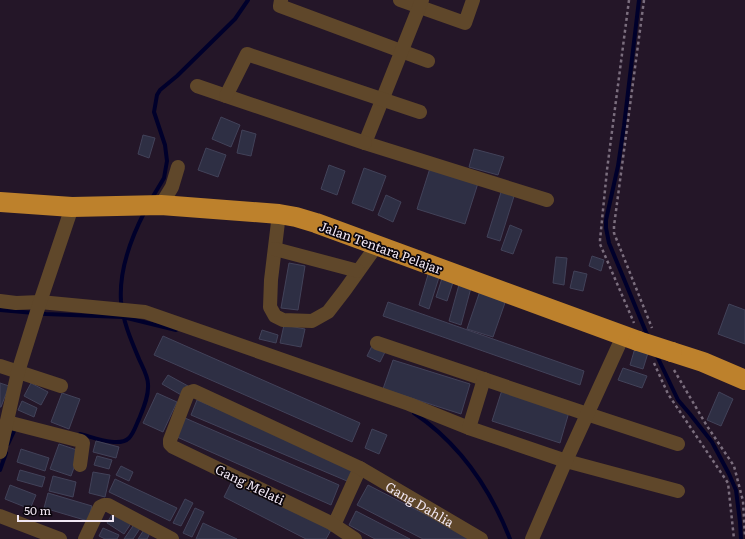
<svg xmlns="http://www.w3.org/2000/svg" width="745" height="539" font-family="Literata,serif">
<rect width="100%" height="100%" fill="#241628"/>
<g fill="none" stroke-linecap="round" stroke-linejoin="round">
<!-- stream -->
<g stroke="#00002b" stroke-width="4">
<path d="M639 0 624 126 618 166 606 220V228L609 243 648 337"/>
<path d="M152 198 164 178 167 161 165 145 154 112 157 95 160 90 177 76 235 19 248 0"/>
<path d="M0 310 46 314 123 317 176 330"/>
<path d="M656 354 678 400 690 414 712 442 729 474 736 490 740 522 741 539"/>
<path d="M414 413C460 444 490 488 510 539"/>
<path d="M80 434C93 437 119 448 129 438 134 433 136 425 139 419 143 409 149 396 148 384 148 376 142 366 139 359 131 340 123 322 121 301 119 271 131 238 145 211"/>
<path d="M8 444 16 427"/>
<path d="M0 470 6 453"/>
</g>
</g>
<!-- building -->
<g fill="#2e2f44" stroke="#424259">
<path d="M221 117 240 125 231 147 212 139Z"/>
<path d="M242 130 256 134 251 156 237 153Z"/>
<path d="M143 135 155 138 149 158 138 154Z"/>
<path d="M206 148 226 155 218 177 198 170Z"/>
<path d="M474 149 504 157 498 175 469 167Z"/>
<path d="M329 165 345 171 337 195 321 189Z"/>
<path d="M431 165 479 180 465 224 417 209Z"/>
<path d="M364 168 386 176 373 211 352 203Z"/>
<path d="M502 189 515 193 500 241 487 237Z"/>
<path d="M386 195 401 202 393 222 378 215Z"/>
<path d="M510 225 522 230 513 254 501 250Z"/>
<path d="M592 256 604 260 601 271 589 266Z"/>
<path d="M556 257 567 258 564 285 553 283Z"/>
<path d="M289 263 305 266 298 310 281 308Z"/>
<path d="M430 268 441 271 429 309 419 305Z"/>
<path d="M574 271 587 274 583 291 570 288Z"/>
<path d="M444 272 455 276 447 301 436 297Z"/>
<path d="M460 281 472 284 461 325 449 321Z"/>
<path d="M481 288 507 297 493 337 467 329Z"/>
<path d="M388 302 584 371 580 385 383 316Z"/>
<path d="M729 304 745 310V344L718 334Z"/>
<path d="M284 325 305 329 301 347 280 343Z"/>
<path d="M262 330 278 335 276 343 259 339Z"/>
<path d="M163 336 360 423 352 442 154 355Z"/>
<path d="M372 346 385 352 380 362 367 356Z"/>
<path d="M635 348 648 353 643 369 630 365Z"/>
<path d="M393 360 470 384 461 414 383 389Z"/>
<path d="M623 368 647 376 642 388 618 380Z"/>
<path d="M168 375 188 386 183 396 162 384Z"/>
<path d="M0 383 9 386 1 407H0Z"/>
<path d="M31 383 48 392 41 405 24 396Z"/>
<path d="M502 390 569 412 560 443 492 421Z"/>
<path d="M719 392 733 399 721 426 707 420Z"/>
<path d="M62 393 80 399 69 429 51 422Z"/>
<path d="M157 393 177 402 163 432 143 423Z"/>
<path d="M197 400 354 467 347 481 191 415Z"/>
<path d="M22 401 37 408 34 417 18 410Z"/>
<path d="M185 418 339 485 331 505 177 437Z"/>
<path d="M372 429 387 435 379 454 365 448Z"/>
<path d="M96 441 119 447 116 458 93 452Z"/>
<path d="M59 444 80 451 71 476 50 469Z"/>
<path d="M21 449 49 458 45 471 17 462Z"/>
<path d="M97 456 112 460 109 469 94 465Z"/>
<path d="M121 466 133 472 129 481 116 475Z"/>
<path d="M20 470 45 477 42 487 17 480Z"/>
<path d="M93 472 110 475 105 497 89 493Z"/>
<path d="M53 476 76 482 73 497 49 491Z"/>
<path d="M115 479 177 508 170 521 109 492Z"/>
<path d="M233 479 331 530 326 539H306L224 497Z"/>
<path d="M10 485 36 495 30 509 5 499Z"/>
<path d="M368 485 473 539H423L357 505Z"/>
<path d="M48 493 92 506 88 521 44 508Z"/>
<path d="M185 499 193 503 181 526 173 523Z"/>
<path d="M195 508 204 512 192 537 183 533Z"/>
<path d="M114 511 132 522 124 534 107 523Z"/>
<path d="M356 511 410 539H375L349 525Z"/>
<path d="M135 523 141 527 133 539H124Z"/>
<path d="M203 523 237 539H196Z"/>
<path d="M103 528 119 535 117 539H105L99 536Z"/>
<path d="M145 528 151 531 147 539H138Z"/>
</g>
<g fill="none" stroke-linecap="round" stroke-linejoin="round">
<!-- path -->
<g stroke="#7b6e7e" stroke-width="2.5" stroke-dasharray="3 3" stroke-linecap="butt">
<path d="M629 0 607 170 600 240V244L634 323"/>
<path d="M644 0 614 226V233L652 328"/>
<path d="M654 363 668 394 728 483 734 539"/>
<path d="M674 370 707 426 734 466 743 501 745 537"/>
</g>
<!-- minor -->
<g stroke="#5f472a" stroke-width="14">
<path d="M281 0 280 6 428 61"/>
<path d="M400 0 465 23 473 0"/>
<path d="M422 0 365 143 547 200"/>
<path d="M197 86 365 143"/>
<path d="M226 96 247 54 420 112"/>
<path d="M161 205 172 187 178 167"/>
<path d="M279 214 271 280 270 307 275 316 283 320 312 321 328 312 345 290 377 245"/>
<path d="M275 249 358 271"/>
<path d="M0 301 16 303 40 302 145 312 409 404 469 428 566 461 678 491"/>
<path d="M377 343 587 414 678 444"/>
<path d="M0 366 61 386"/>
<path d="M7 422 81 441 83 443 80 465"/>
<path d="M469 428 484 379"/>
<path d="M0 452 18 372 40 302 72 207"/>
<path d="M0 516 60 539"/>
<path d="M334 525 360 468"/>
<path d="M85 539 100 507 104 505H108L172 539"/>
<path id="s1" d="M355 539 331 523 173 447 170 444V440L188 393 194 391 360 468 481 539"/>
<path d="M532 539 564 465 623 336"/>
</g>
<!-- highway -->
<g stroke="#bd812c" stroke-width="20">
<path d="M0 202 72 207 161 205 279 214 296 217 316 223 638 341"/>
<path d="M672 352 703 362 745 380"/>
</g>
<!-- highway-bridge -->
<path stroke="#bd812c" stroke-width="20" d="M638 341 672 352"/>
</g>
<g text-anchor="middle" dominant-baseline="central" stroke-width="3.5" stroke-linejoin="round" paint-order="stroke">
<!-- street labels -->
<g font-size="13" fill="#f1e7f3" stroke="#0a050c">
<text transform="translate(381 247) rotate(20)">Jalan Tentara Pelajar</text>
<text transform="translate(250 484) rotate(26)">Gang Melati</text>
<text stroke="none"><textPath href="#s1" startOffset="522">Gang Dahlia</textPath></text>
</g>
</g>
<!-- scale -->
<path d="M18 515v6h95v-6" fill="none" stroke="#f1e7f3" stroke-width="2"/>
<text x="24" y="515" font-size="12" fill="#f1e7f3" stroke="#0a050c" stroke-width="3" paint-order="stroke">50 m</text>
</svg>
